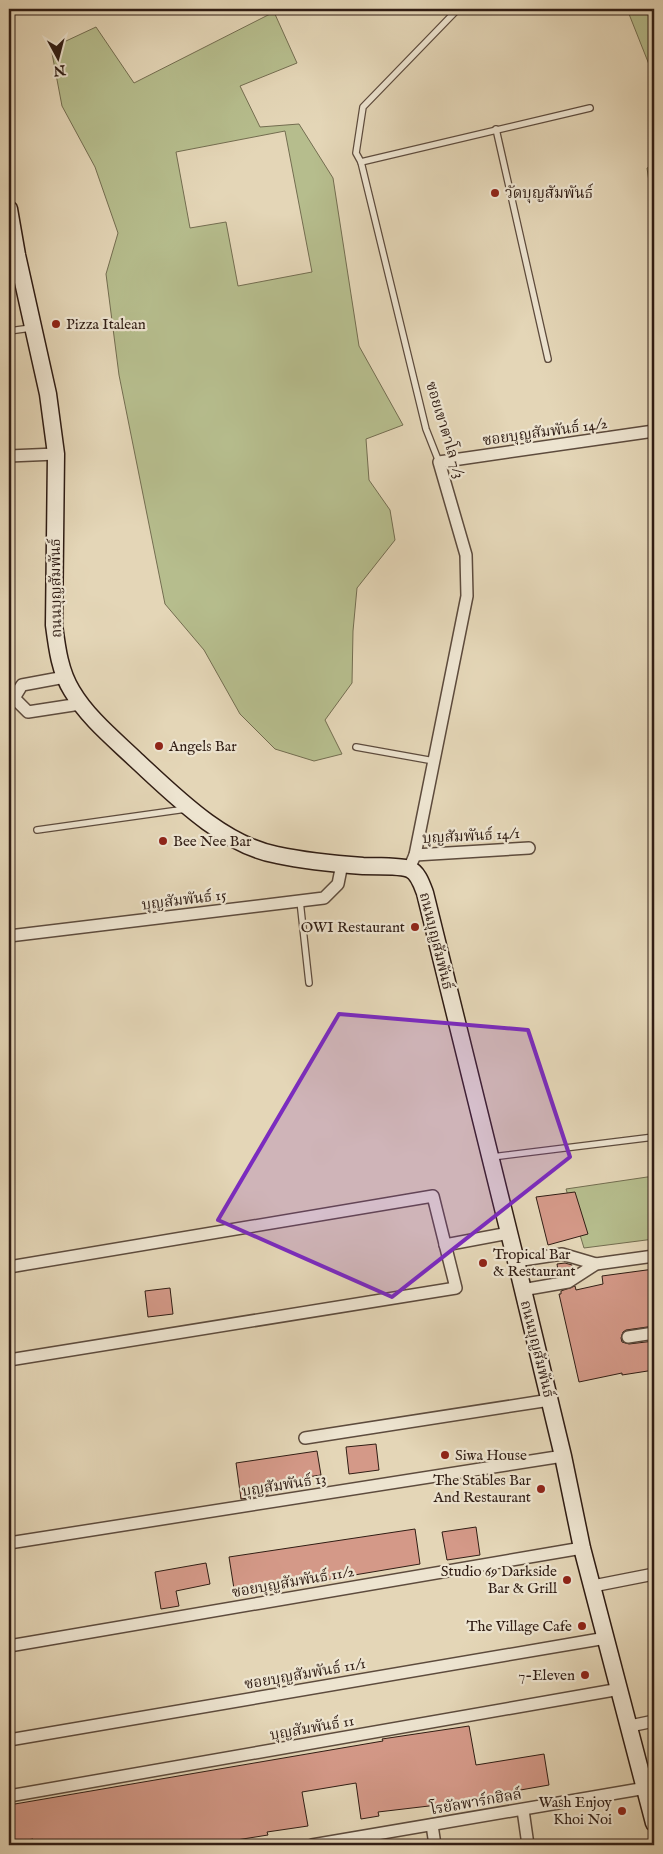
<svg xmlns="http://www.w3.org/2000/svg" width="663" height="1854" font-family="'IM FELL English','Noto Serif Thai',serif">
<rect width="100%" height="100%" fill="#e4d6b7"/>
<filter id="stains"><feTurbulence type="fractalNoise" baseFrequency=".004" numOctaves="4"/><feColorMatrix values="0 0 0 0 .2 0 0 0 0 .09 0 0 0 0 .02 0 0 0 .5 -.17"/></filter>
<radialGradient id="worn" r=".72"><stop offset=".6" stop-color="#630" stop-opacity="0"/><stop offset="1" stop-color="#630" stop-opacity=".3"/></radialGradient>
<!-- green -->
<g fill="#b6bd8d" stroke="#736d50" fill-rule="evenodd">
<path d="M627 9H654V77Z"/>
<path d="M274 12 297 63 240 86 260 127 299 124 333 178 359 346 403 425 366 439 369 480 390 510 395 540 357 588 353 631 352 683 325 720 342 754 314 761 275 749 240 714 204 650 165 604 119 375 106 274 118 233 95 167 62 106 51 48 96 27 134 83ZM285 131 312 272 238 286 226 222 190 228 176 152Z"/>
<path d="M654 165V217L647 168Z"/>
<path d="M654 1176V1239L584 1248 566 1189Z"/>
</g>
<!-- building -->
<g fill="#d49988" stroke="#301d14">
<path d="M575 1192 588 1234 548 1245 536 1197Z"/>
<path d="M565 1263 572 1265 573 1270 565 1275 559 1276 557 1264Z"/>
<path d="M654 1269V1326L626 1330 623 1332 621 1338 622 1342 629 1344 654 1341V1370L622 1375V1373L579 1382 559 1294H561V1291L575 1286 576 1290 603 1284 602 1276Z"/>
<path d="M170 1288 173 1314 148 1317 145 1291Z"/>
<path d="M376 1444 379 1470 349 1474 346 1447Z"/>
<path d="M317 1451 321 1475 266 1483 268 1495 241 1499 236 1463Z"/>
<path d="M476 1527 480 1555 447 1560 442 1532Z"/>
<path d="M415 1529 420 1564 235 1595 229 1557Z"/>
<path d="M206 1563 210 1584 176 1591 179 1606 161 1609 155 1572Z"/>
<path d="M469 1726 476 1765 544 1754 549 1785 429 1806 378 1812 379 1816 361 1819 356 1783 302 1792 308 1826 267 1832 268 1835 205 1845H34L33 1839 9 1843V1805L383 1741 382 1739Z"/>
</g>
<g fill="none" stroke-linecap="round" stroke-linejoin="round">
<defs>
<g id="lane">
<path d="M496 129 548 359"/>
<path d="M361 162 590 108"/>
<path d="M9 331 31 328"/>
<path d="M439 462 426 429 361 162 356 153 363 107 458 9"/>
<path d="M356 747 434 761"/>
<path d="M37 830 186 809"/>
<path d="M300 901 309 983"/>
<path d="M492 1157 654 1137"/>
</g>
<g id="street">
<path d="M9 456 56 454"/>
<path d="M14 698 28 712 80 704"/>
<path d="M14 698 22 685 65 677"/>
<path d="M415 855 529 848"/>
<path d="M409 869 415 855 467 596 466 555 439 462 654 431"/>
<path d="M9 936 324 898 338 884 342 864"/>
<path d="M445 1245 509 1233"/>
<path d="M516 1261 562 1254 596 1264"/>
<path d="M9 1267 433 1196 456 1288 9 1360"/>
<path d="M522 1290 568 1282 596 1264 654 1256"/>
<path d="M628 1337 654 1333"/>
<path d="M305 1438 550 1400"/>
<path d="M9 1543 563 1456"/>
<path d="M593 1586 654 1574"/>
<path d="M9 1646 582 1548"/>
<path d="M630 1726 654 1721"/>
<path d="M9 1740 606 1638"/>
<path d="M9 1796 620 1689"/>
<path d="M523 1810 528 1845"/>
<path d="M432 1825 435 1845"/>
<path d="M312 1845 646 1788"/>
</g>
<path id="secondary" d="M9 209 17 255 48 394 56 454 54 625C57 648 60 672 72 691 88 718 114 739 136 760 175 796 223 845 277 855 305 861 335 864 363 866 373 866 402 866 409 869 418 872 422 885 425 893L516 1261 563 1456 582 1548 654 1823"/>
</defs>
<!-- lane casing -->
<use href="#lane" stroke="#5d4b3d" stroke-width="8"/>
<!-- street casing -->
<use href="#street" stroke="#5d4b3d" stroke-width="14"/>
<!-- secondary casing -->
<use href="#secondary" stroke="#301d14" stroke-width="19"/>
<!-- lane -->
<use href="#lane" stroke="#ede4d0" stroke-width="5.5"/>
<!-- street -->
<use href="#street" stroke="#ede4d0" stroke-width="11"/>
<!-- secondary -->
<use href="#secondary" stroke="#ede4d0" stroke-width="16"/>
</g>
<!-- marked area -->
<path fill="#7b2cbf" fill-opacity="0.2" stroke="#7b2cbf" stroke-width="4" stroke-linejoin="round" d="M339 1014 528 1030 570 1157 392 1297 218 1220Z"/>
<!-- markers -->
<g fill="#8f2418" stroke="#ede4d0" stroke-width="2">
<circle cx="495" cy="193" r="5"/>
<circle cx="56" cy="324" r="5"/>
<circle cx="159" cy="746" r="5"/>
<circle cx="163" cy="841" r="5"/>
<circle cx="415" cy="927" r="5"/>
<circle cx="483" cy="1263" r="5"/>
<circle cx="445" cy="1455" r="5"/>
<circle cx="541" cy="1489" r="5"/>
<circle cx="567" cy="1580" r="5"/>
<circle cx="582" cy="1626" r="5"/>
<circle cx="585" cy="1675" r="5"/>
<circle cx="622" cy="1811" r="5"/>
</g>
<g text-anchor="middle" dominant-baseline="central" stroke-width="4.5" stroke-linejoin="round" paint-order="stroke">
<!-- poi labels -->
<g font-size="15" fill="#301d14" stroke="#ede4d0" text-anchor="start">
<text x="505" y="193">วัดบุญสัมพันธ์</text>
<text x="66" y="324">Pizza Italean</text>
<text x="169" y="746">Angels Bar</text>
<text x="173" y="841">Bee Nee Bar</text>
<text x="405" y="927" text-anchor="end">OWI Restaurant</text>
<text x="493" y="1254">Tropical Bar<tspan x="493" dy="17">&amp; Restaurant</tspan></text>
<text x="455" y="1455">Siwa House</text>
<text x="531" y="1480" text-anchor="end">The Stables Bar<tspan x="531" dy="17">And Restaurant</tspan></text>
<text x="557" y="1571" text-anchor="end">Studio 69 Darkside<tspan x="557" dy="17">Bar &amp; Grill</tspan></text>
<text x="572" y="1626" text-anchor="end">The Village Cafe</text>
<text x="575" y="1675" text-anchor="end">7-Eleven</text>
<text x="612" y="1802" text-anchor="end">Wash Enjoy<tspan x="612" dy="17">Khoi Noi</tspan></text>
</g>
<!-- street labels -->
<g font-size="15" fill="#301d14" stroke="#ede4d0">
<text transform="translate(445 430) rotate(73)">ซอยเขาตาโล 7/3</text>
<text transform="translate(545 432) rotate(-8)">ซอยบุญสัมพันธ์ 14/2</text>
<text transform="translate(56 588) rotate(-91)">ถนนบุญสัมพันธ์</text>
<text transform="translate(471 836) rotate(-3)">บุญสัมพันธ์ 14/1</text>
<text transform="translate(184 900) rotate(-7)">บุญสัมพันธ์ 15</text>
<text transform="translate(436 941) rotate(76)">ถนนบุญสัมพันธ์</text>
<text transform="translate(537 1349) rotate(76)">ถนนบุญสัมพันธ์</text>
<text transform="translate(284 1485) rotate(-9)">บุญสัมพันธ์ 13</text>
<text transform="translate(293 1582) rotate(-10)">ซอยบุญสัมพันธ์ 11/2</text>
<text transform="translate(305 1674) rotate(-10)">ซอยบุญสัมพันธ์ 11/1</text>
<text transform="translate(312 1728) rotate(-10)">บุญสัมพันธ์ 11</text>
<text transform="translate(476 1802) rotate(-10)">โรยัลพาร์กฮิลล์</text>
</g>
</g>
<!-- margin -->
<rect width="663" height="1854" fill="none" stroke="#e4d6b7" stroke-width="30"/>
<rect x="10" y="10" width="643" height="1834" fill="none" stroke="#301d14" stroke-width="2.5"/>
<rect x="15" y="15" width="633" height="1824" fill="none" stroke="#301d14"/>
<!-- north arrow -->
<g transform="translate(58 58) rotate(173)" stroke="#ede4d0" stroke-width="4" paint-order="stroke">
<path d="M0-4L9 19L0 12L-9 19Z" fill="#301d14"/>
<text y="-8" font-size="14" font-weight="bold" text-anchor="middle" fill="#301d14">N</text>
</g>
<rect width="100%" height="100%" filter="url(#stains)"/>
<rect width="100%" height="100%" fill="url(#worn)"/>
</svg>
